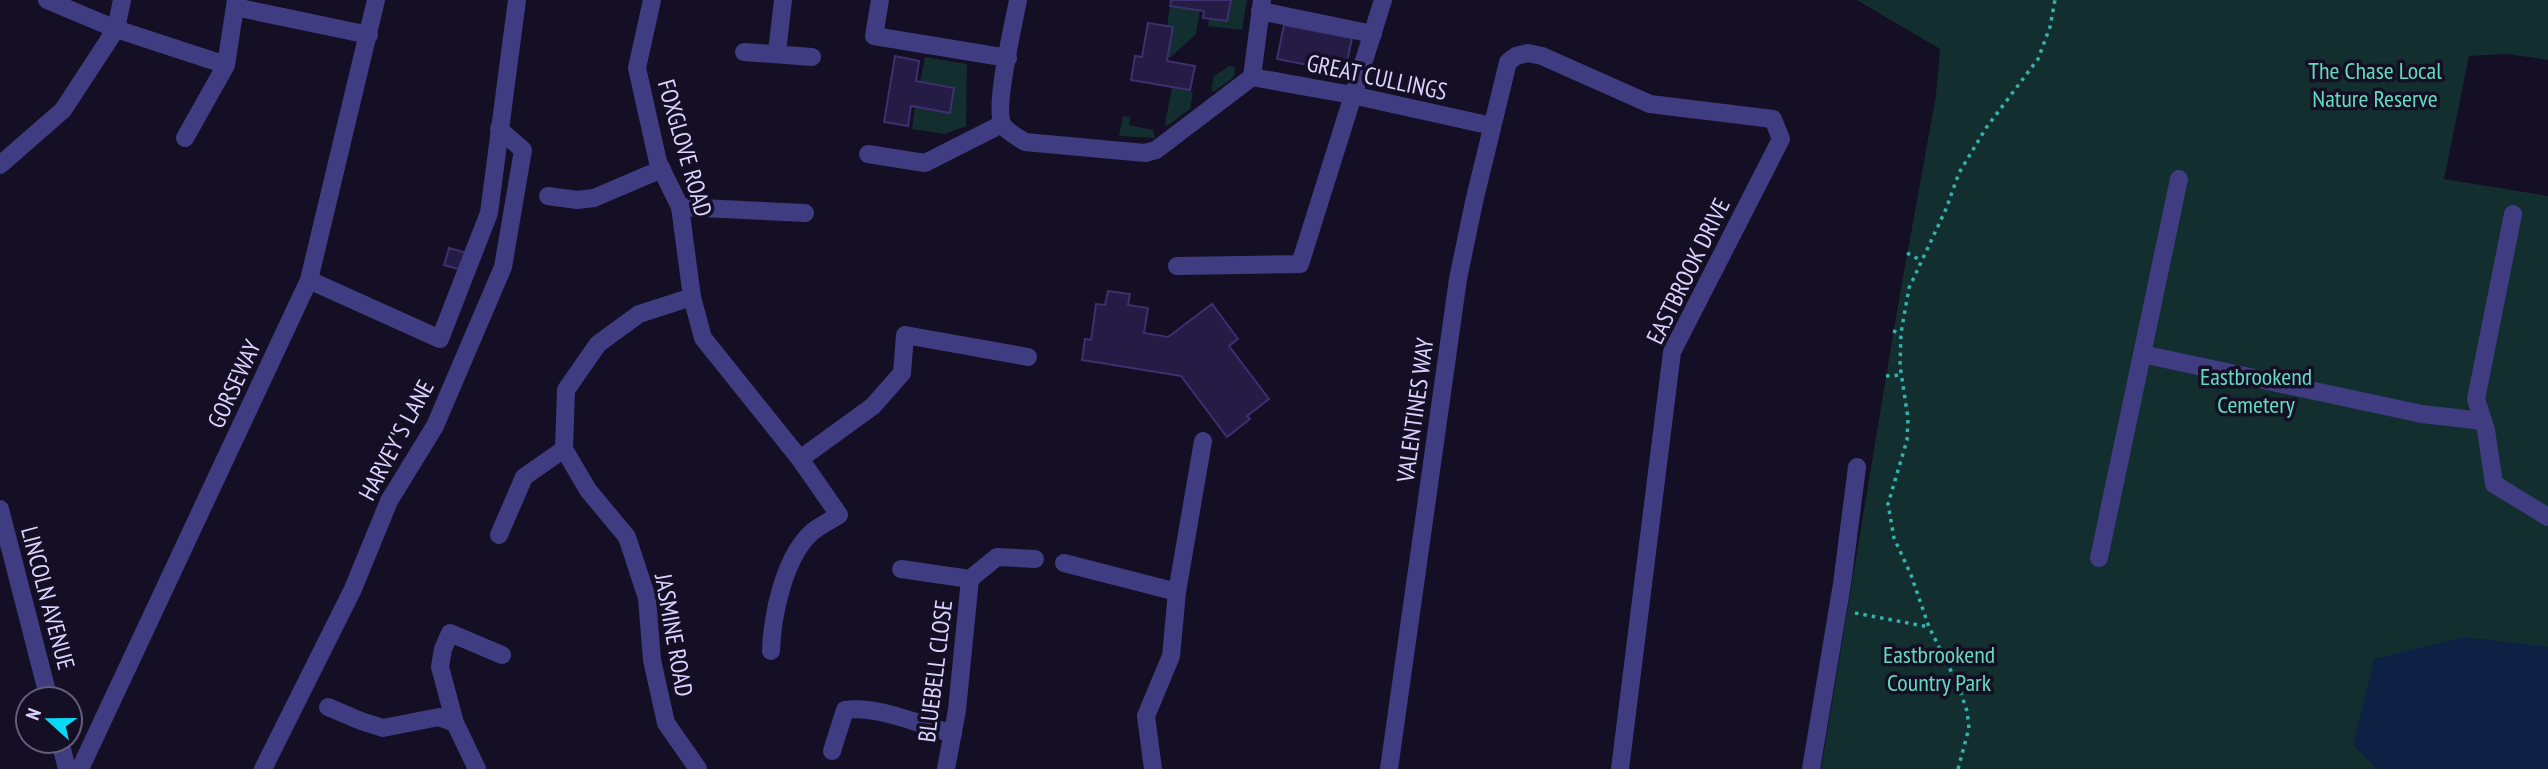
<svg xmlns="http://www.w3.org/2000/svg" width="2548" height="769" font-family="'PT Sans Narrow',sans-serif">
<rect width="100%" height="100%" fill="#140f24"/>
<!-- green -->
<g fill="#132e2e">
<path d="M1231 0H1247L1242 30 1208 26 1209 19 1227 21Z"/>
<path d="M1857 0H2548V60L2508 54 2469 56 2444 179 2548 196V769H1821L1897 311 1936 95 1940 49Z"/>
<path d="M1170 6 1200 10 1196 34 1171 57H1168L1173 27 1167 26Z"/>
<path d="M925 57 967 64 966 126 945 134 912 129 915 107 950 112 954 88 920 82Z"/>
<path d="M1229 66 1235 67 1234 77 1215 91H1211L1214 76Z"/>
<path d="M1172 87 1193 92 1190 109 1167 126 1165 124Z"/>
<path d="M1123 116 1130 117 1129 125 1153 130 1155 138 1119 136Z"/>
</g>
<!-- water -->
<path fill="#0e2145" d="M2464 637 2548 647V769H2377L2353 744 2374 659Z"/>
<!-- building -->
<g fill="#251c45" stroke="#3d2f70" stroke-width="2">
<path d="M1171 0H1231L1227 21 1203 18 1204 11 1170 6Z"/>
<path d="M1148 23 1173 27 1167 61 1195 66 1190 90 1131 80 1135 56 1142 57Z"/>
<path d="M1284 25 1352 38 1345 72 1277 59Z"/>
<path d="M895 56 919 61 916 81 954 88 950 113 911 106 908 126 884 122Z"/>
<path d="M449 248 467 253 462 270 444 265Z"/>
<path d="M1108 291 1130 294 1128 305 1148 308 1144 333 1168 337 1212 304 1238 339 1229 346 1269 399 1247 416 1250 419 1227 437 1181 376 1082 360 1085 339 1091 340 1096 304 1105 305Z"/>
</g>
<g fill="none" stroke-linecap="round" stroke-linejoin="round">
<!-- path -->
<g stroke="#33b3ae" stroke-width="3.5" stroke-dasharray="3.5 5" stroke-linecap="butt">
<path d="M1907 253 1922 261"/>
<path d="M1893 331 1901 333"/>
<path d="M1886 376 1901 375"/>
<path d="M1855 613 1929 627"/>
<path d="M1958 769 1969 728 1967 711 1958 685 1929 627 1911 575 1894 538 1888 504 1907 440 1908 418 1900 366 1901 333 1909 288 1946 209 1959 173 1986 128 2038 59 2050 27 2055 0"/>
</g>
<!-- minor -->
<g stroke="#403c82" stroke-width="18">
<path d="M47 0 116 29 226 65"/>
<path d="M652 0 637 68 658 162 680 207 692 297 703 338 800 459 839 515C830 521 819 526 811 533 784 558 772 616 771 651"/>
<path d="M880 0 874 36 1008 58"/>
<path d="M1018 0C1014 23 993 108 1003 125 1008 133 1018 137 1025 142L1145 153 1156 150 1252 77 1262 0"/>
<path d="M235 7 369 35"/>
<path d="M1260 11 1373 34"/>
<path d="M744 52 812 57"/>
<path d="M777 52 783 0"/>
<path d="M1252 77 1352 95 1492 126"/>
<path d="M185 138 226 65 236 0"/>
<path d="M868 154 925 163 1002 124"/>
<path d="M0 165 63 110 116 29 122 0"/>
<path d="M548 196 577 200 594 198 662 169"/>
<path d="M680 207 805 213"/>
<path d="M2513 214 2476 399 2486 430 2494 484 2548 517"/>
<path d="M1177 266 1300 264 1383 0"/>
<path d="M309 280 440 339 489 213 517 0"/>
<path d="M692 297 639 314 598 344 566 390 564 449 588 490 627 537 647 598 652 660 666 723 698 769"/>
<path d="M2142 354 2422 414 2483 421"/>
<path d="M800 459 873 406 902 373 905 335 1028 357"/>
<path d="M0 509 49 699"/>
<path d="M499 535 524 477 564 449"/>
<path d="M2099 558 2179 179"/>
<path d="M1064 563 1177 592"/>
<path d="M901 569 970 579"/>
<path d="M328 707 361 721 383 728 439 717 455 723"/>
<path d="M60 741 67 769"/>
<path d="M832 751 845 710C877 705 921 725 953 734"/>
<path d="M80 769 309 280 376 0"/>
<path d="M263 769 353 589 389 501 435 426 503 267 523 150 499 129"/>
<path d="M477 769 455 723 440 667 443 649 450 633 502 655"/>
<path d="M946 769 957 710 970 579 997 557 1035 559"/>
<path d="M1153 769 1146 716 1171 656 1177 592 1203 441"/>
<path d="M1389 769 1458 279 1474 202 1508 62 1516 56 1528 53 1542 56 1650 104 1773 119 1781 139 1672 352 1620 769"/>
<path d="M1811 769 1842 584 1857 467"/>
</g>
</g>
<g text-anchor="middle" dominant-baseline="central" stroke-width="7" stroke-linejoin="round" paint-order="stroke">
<!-- park labels -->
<g font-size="24" fill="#62dcc0" stroke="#140f24">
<text x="2375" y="70">The Chase Local<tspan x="2375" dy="28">Nature Reserve</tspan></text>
<text x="2256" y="376">Eastbrookend<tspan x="2256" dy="28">Cemetery</tspan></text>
<text x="1939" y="654">Eastbrookend<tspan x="1939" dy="28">Country Park</tspan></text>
</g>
<!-- street labels -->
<g font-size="24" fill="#dad4fe" stroke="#140f24">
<text transform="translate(1377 77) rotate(12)">GREAT CULLINGS</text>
<text transform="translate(685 148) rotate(74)">FOXGLOVE ROAD</text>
<text transform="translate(1688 271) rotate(-64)">EASTBROOK DRIVE</text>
<text transform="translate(234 384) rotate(-65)">GORSEWAY</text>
<text transform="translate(1415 410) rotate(-82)">VALENTINES WAY</text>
<text transform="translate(396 440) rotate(-62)">HARVEY'S LANE</text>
<text transform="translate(48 598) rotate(75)">LINCOLN AVENUE</text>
<text transform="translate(674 635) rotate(80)">JASMINE ROAD</text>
<text transform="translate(935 671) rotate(-83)">BLUEBELL CLOSE</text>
</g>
</g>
<!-- north arrow -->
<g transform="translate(49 720) rotate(291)"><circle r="33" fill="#140f24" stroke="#635e7b" stroke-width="2"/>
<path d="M0-5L12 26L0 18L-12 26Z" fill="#08d9f6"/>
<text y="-10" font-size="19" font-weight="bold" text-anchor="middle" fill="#dad4fe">N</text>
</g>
</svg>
